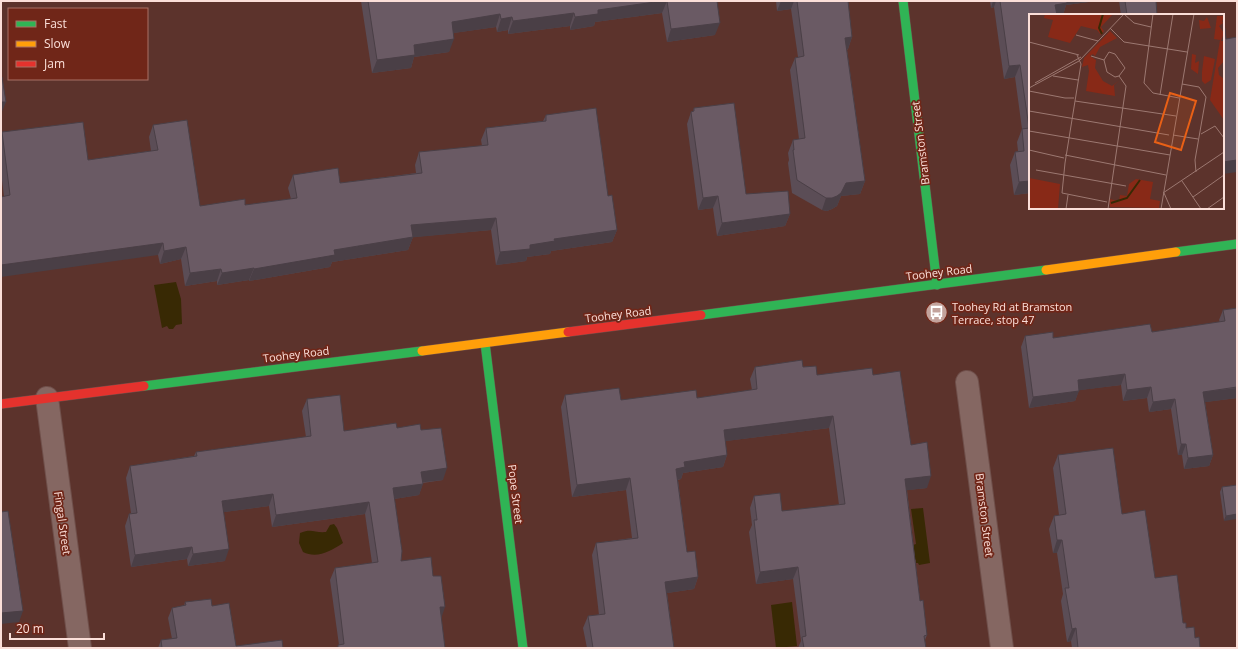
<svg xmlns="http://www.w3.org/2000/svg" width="1238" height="649" font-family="'Open Sans',sans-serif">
<rect width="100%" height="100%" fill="#5c332c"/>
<!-- water -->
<g fill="#382904">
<path d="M176 282 181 299 182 324 176 325 173 329H169L167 326 162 328 154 285Z"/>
<path d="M923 508 930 563 919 565 918 563H916V560L911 558 913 545 916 544 911 509Z"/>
<path d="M334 524 337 528 343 543C331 551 317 559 303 552L299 543 300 533C312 528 314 533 326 532L330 525Z"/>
<path d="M792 602 797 646 776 648 771 605Z"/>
</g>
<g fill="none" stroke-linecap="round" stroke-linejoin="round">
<defs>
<g id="street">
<path d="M967 382 1002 648"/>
<path d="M47 398 80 648"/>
</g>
<g id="fast">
<path d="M903 1 937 285"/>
<path d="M1176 252 1237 244"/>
<path d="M701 315 1046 270"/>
<path d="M485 343 523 648"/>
<path d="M144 386 422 351"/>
</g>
<g id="slow">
<path d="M1046 270 1176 252"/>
<path d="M422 351 568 332"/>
</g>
<g id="jam">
<path d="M568 332 701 315"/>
<path d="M1 404 144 386"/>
</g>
</defs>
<!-- street casing -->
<use href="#street" stroke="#6f4f4a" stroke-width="24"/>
<!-- fast casing -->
<use href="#fast" stroke="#6f4f4a" stroke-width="10"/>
<!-- slow casing -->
<use href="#slow" stroke="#6f4f4a" stroke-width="10"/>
<!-- jam casing -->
<use href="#jam" stroke="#6f4f4a" stroke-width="10"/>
<!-- street -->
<use href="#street" stroke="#856762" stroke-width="22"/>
<!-- fast -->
<use href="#fast" stroke="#30b455" stroke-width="9"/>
<!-- slow -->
<use href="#slow" stroke="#ff9f0a" stroke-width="9"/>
<!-- jam -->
<use href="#jam" stroke="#e5322d" stroke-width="9"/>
</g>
<!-- wall -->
<g fill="#5b4d56">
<path d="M361 1H717L715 35 667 42 662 13 595 22 594 26 570 30V26L508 34V30L497 32 496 27 453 33 449 52 414 57 411 68 372 73Z"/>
<path d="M776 1H848L852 37 848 49 847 50 865 181 860 194 841 196 837 206 832 209 827 211 822 210 792 193 788 163 789 160 788 153 793 140 799 139 790 70 795 58 798 57 791 9 777 11Z"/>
<path d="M990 1H1096L1066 5 1063 15H1030V193L1014 195 1010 165 1015 152 1018 151 1017 142 1022 129 1015 77 1004 79 994 7 991 8Z"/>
<path d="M1119 1H1156L1157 15H1121Z"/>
<path d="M694 108 746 194 790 214 785 226 717 236 713 208 698 210 687 124 691 112 693 111Z"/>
<path d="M546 115 608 196 617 230 612 242 551 251 550 254 527 257 526 261 496 265 491 230 413 237 408 250 332 262 330 267 249 281V280L217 285V281L185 286 181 259 160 264 158 255 4 196 1 173V134L2 132 88 160 151 151 149 137 153 125 200 206 245 205 291 199 288 188 293 175 340 183 416 173 415 165 419 152 482 146 481 140 486 128 543 121Z"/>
<path d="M1237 308V398L1205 402 1213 455 1209 466 1184 469 1182 455H1178L1171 409 1149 412 1147 398 1123 401 1121 385 1079 390 1075 401 1029 408 1021 347 1025 336 1053 338 1152 332 1220 322 1219 320 1223 310Z"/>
<path d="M755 367H803L817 375H873L911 445 927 488 907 490 920 601 927 635 925 640 926 648H798L801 641 793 579 756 584 749 532 752 525 750 508 754 496 782 511 839 505 829 428 725 441 727 455 723 467 683 473 681 479 678 480 687 552 698 577 694 589 667 593 674 648H587L583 628 588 616 599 615 592 555 596 543 632 538 626 490 572 497 561 407 565 395 621 400 697 398 752 390 750 379Z"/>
<path d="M307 399 344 431 397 428 421 430 443 480 423 483 419 495 394 499 401 561 433 576 441 619 445 648H337L339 645 330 580 335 568 372 563 365 514 272 527 269 506 224 512 225 561 188 566 187 559 131 567 125 526 129 514 131 513 126 478 130 466 194 456 196 452 306 437 302 411Z"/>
<path d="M1058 455 1122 514 1155 578 1186 628 1195 638 1200 648H1072L1071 641 1067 642 1061 601 1063 594 1057 553H1053L1049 529 1054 516 1059 515 1053 468Z"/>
<path d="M1237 485 1224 521 1220 492 1222 487Z"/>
<path d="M185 602 212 606 236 646 283 648H158L161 640 172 639 168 618 172 608 184 606Z"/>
</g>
<!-- shaded-wall -->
<g fill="#4a3f46">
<path d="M662 1H667L662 13 595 22 594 26 570 30 575 17 598 10Z"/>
<path d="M781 1H794L791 9 777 11Z"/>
<path d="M993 1H996L994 7 991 8Z"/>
<path d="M1063 1H1096L1066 5 1063 15H1052L1055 5Z"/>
<path d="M574 13 570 26 508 34 513 21Z"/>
<path d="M500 14 496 27 447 34 452 22Z"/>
<path d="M512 17 508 30 497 32 501 19Z"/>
<path d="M720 23 715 35 667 42 671 29Z"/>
<path d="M852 37 848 49 841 50 845 38Z"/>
<path d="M454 39 449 52 414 57 411 68 372 73 377 60 414 45Z"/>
<path d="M1020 65 1015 77 1004 79 1009 66Z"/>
<path d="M1 102H6L1 114Z"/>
<path d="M1237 160V172L1223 174V162Z"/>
<path d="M865 181 860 194 841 196 837 206 832 209 827 211 822 210 826 198 846 183Z"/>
<path d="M1030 181V193L1014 195 1019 182Z"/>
<path d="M718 196 713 208 698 210 703 198Z"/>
<path d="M790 214 785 226 717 236 722 223Z"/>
<path d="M496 218 491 230 407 238 411 225Z"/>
<path d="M617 230 612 242 551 251 550 254 527 257 526 261 496 265 500 252 554 239Z"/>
<path d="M413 237 408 250 332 262 330 267 249 281 254 269 334 250Z"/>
<path d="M163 243 158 255 1 277V265Z"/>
<path d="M186 247 181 259 160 264 164 251Z"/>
<path d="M254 268 249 280 217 285 222 273Z"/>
<path d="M221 269 217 281 185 286 190 273Z"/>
<path d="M1125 374 1121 385 1074 391 1078 380Z"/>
<path d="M1151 387 1147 398 1123 401 1127 390Z"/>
<path d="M1237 388V398L1199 403 1203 392Z"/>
<path d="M1079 391 1075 401 1029 408 1033 397Z"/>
<path d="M1175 399 1171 409 1149 412 1153 402Z"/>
<path d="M833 416 829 428 719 442 724 430Z"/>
<path d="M1181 444H1186L1182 455H1178Z"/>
<path d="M727 455 723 467 683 473 681 479 672 481 676 469 684 462Z"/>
<path d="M1213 455 1209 466 1184 469 1188 458Z"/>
<path d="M447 468 443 480 417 483 421 472Z"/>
<path d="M931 476 927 488 901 491 905 479Z"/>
<path d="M630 478 626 490 572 497 577 485Z"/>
<path d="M423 484 419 495 388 500 393 488Z"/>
<path d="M273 494 269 506 218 513 222 501Z"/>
<path d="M369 502 365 514 272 527 276 515Z"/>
<path d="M1237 514V519L1224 521 1226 516Z"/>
<path d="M1057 540H1062L1057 553H1053Z"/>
<path d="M192 547 187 559 131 567 135 555Z"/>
<path d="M229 549 225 561 188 566 193 554Z"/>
<path d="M798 567 793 579 756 584 760 572Z"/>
<path d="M698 577 694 589 661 594 665 582Z"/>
<path d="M440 607H445L441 619Z"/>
<path d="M23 611 19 622 1 624V613Z"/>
<path d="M1076 628 1071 641 1067 642 1072 629Z"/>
</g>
<!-- building -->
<g fill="#6a5a64" stroke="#4a3f46">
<path d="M368 1H662L598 10V14L575 17 574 13 513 21 512 17 501 19 500 14 452 22 454 39 414 45 415 55 377 60Z"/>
<path d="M667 1H717L720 23 671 29Z"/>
<path d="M797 1H848L852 37 845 38 865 181 846 183 841 193 837 196 832 198H826L797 180 793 150H794L793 140 805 138 795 58 804 56Z"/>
<path d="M1000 1H1067V3L1055 5 1057 15H1030V181L1019 182 1015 152 1024 151 1022 129 1029 128 1020 65 1009 66Z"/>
<path d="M1125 1H1156L1157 15H1127Z"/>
<path d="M1223 28H1225L1226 39 1237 37V160L1223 162Z"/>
<path d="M1 77H2L6 102H1Z"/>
<path d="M734 103 746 194 788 191 790 214 722 223 718 196 703 198 691 112 694 111V108Z"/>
<path d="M596 108 608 196 612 195 617 230 554 239 555 241 530 245V249L500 252 496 218 411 225 413 237 334 250 335 255 254 269V268L222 273 221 269 190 273 186 247 164 251 163 243 1 265V197L10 195 2 132 83 122 88 160 158 150 153 125 187 120 200 206 245 199V205L297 198 293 175 338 168 340 183 422 173 419 152 488 145 486 128 546 121V115Z"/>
<path d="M1237 308V387L1203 392 1213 455 1188 458 1186 444H1181L1175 399 1153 402 1151 387 1127 390 1125 374 1078 380 1079 391 1033 397 1025 336 1053 332V338L1150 324 1152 332 1225 321 1223 310Z"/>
<path d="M802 360 803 367 816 366 817 375 872 368 873 375 900 371 911 445 927 442 931 476 905 479 920 601 923 600 927 635 924 636 926 648H804L802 637 806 636 798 567 760 572 754 520H757L754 496 780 493 782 511 845 504 833 416 724 430 727 455 684 462 685 467 676 469 687 552 695 551 698 577 665 582 674 648H593L588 616 605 614 596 543 638 538 630 478 577 485 565 395 619 388 621 400 696 390 697 398 757 389 755 367Z"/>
<path d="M340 395 344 431 396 423 397 428 420 424 421 430 441 428 447 468 421 472 423 484 393 488 402 551 401 561 431 557 433 576H441L445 607H440L445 648H338V645L344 644 335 568 378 562 369 502 276 515 273 494 222 501 229 549 193 554 192 547 135 555 129 514 137 513 130 466 197 456 196 452 311 436 307 399Z"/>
<path d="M1113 448 1122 514 1145 510 1155 578 1177 575 1183 623H1186V628L1194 627 1195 638 1199 637 1200 648H1078L1076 628 1072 629 1065 588H1069L1062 540H1057L1054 516 1066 514 1058 455Z"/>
<path d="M1237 485V514L1226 516 1222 487Z"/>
<path d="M8 511 23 611 1 613V512Z"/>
<path d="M211 599 212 606 229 603 236 646 282 640 283 648H162L161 640 177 638 172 608 186 605 185 602Z"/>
</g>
<!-- icons -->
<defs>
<symbol id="bus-disc" viewBox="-11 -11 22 22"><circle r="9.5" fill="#c3a39c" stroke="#702618"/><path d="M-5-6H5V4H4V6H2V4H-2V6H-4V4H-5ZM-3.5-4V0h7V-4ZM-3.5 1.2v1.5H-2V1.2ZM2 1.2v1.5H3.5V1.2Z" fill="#fff"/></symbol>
</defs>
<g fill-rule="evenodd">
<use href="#bus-disc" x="924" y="300" width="25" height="25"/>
</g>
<g text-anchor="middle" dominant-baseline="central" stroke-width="3.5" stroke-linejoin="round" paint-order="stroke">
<!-- street labels -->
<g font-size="11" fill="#fbdfd9" stroke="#702618">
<text transform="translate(920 143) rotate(-97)">Bramston Street</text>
<text transform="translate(939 272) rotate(-7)">Toohey Road</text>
<text transform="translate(618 314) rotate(-7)">Toohey Road</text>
<text transform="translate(296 354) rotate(-7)">Toohey Road</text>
<text transform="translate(516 494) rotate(83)">Pope Street</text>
<text transform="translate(985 515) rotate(83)">Bramston Street</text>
<text transform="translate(63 523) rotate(82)">Fingal Street</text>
</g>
<!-- poi labels -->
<g font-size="11" fill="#fbdfd9" stroke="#702618" text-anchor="start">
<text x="952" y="306">Toohey Rd at Bramston<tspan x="952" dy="13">Terrace, stop 47</tspan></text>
</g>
</g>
<!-- overview -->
<g transform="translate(1029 14)">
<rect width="195" height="195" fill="#5c332c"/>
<path d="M16 0H84L72 13 75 17 72 21 68 16 52 12 41 29 19 23 24 6 15 4ZM188 2H195L193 8 195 9V11L194 9 190 12 195 19 192 27H195V47L189 54 190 61 195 65V106L181 86 191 26 185 25ZM178 3 182 14 171 15 170 6 175 7ZM81 17 88 24 71 33 66 42 64 40 61 42 67 46 66 54 74 67 83 72 91 66 85 71 86 82 57 77 60 57 59 51 53 53 55 44ZM163 40 167 41 166 49 170 47 169 60 162 55ZM175 42 186 45 182 66 176 70 173 67V58ZM0 164 31 170 29 195H0ZM107 165 124 168 121 185 131 187 130 194 81 193 80 185 90 187 91 181 98 182 100 170Z" fill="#882917"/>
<path fill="none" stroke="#382904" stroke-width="2" d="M73 20 70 14 74 0M82 189 98 184 111 166"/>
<path fill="none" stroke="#9c7871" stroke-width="1" d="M95 0 105 9 122 13M124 0 115 69 124 79 150 84M81 14 95 28 158 38M47 21 69 27M0 28 50 41M62 42 75 46 78 58 86 63 90 62 97 72 79 195M75 46 80 38 86 40 96 54 90 62M24 62 49 66M6 69 52 43M153 70 170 73 177 83 166 146 167 158M0 74 50 47 95 0M0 77 36 84H45M131 81 144 0M46 87 147 102M0 97 140 121M0 117 141 141M172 120 186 112 195 124M144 121 169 125M0 136 35 144M36 141 137 161M36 149 52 50 48 41M36 149 33 179 78 188M7 156 97 172M153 167 172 195M134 179 195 138M135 179 142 195M164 183 195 161M37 195 39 181M132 195 165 0M178 195 195 183"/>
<path fill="#e96016" fill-opacity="0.15" stroke="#e96016" stroke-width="2" d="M141 79 167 87 152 136 126 128Z"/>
<rect width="195" height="195" fill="none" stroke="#fbdfd9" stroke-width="2"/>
</g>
<!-- border -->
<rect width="1238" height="649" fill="none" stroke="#fbdfd9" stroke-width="4"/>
<!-- legend -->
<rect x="8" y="8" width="140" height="72" fill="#702618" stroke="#a87065"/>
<rect x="16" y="21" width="20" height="6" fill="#30b455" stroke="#a87065"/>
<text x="44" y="28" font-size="12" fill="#fbdfd9">Fast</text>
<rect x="16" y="41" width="20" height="6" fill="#ff9f0a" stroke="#a87065"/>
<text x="44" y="48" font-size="12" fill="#fbdfd9">Slow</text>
<rect x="16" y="61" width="20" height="6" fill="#e5322d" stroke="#a87065"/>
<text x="44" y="68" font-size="12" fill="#fbdfd9">Jam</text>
<!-- scale -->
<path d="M10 633v6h94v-6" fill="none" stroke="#fbdfd9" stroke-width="2"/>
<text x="16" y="633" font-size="12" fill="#fbdfd9" stroke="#702618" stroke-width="3" paint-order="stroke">20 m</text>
</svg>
